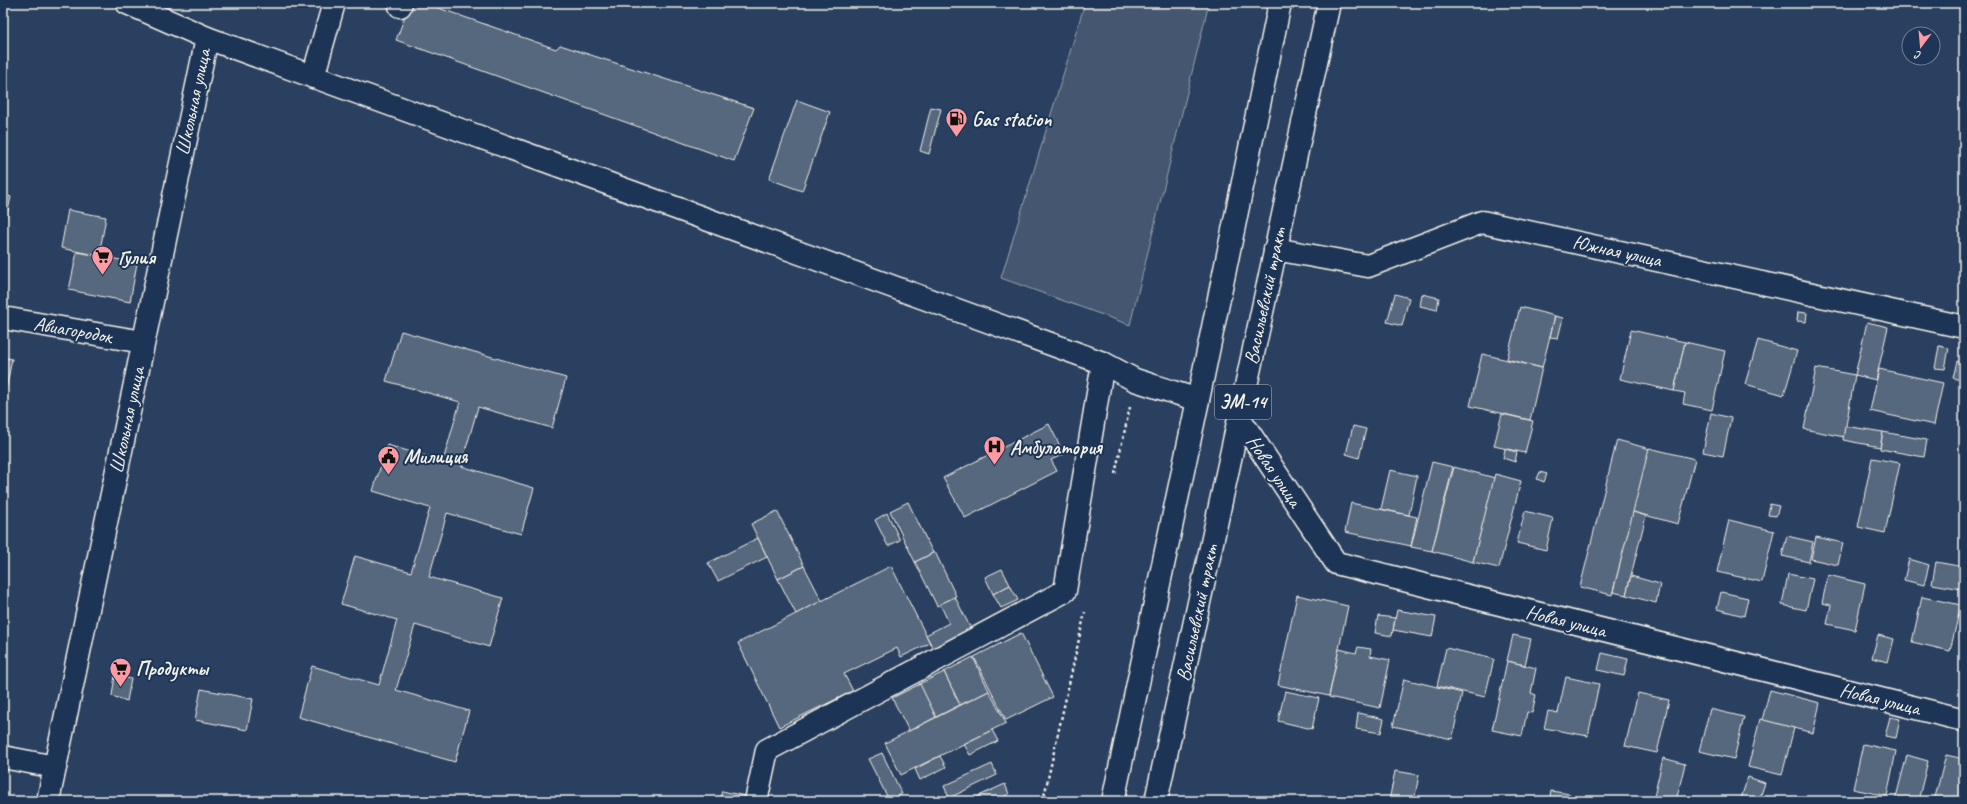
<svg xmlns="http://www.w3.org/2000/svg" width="1967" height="804" font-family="Caveat,sans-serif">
<rect width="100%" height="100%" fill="#2a4060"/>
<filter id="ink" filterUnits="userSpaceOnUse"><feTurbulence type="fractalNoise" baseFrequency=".025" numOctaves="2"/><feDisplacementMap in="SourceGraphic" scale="8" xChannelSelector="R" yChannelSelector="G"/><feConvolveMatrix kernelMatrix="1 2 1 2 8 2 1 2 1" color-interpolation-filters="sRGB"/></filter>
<g filter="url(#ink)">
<!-- green -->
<path fill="#445771" stroke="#9ca4ac" d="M1085 3H1209L1130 325 1001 278Z"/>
<!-- building -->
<g fill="#56677d" stroke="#f4f1e8">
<path d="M410 3H424L556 49 560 45 754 108 734 161 396 40Z"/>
<path d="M797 100 830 112 802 191 769 179Z"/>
<path d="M931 107 941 109 929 154 920 151Z"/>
<path d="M3 194 11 197 3 232Z"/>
<path d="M68 210 106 217 99 256 61 248Z"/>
<path d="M77 252 137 263 130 302 69 290Z"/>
<path d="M1395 294 1409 298 1402 326 1387 322Z"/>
<path d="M1422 294 1439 298 1437 310 1420 306Z"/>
<path d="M1520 307 1555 316 1542 368 1507 359Z"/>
<path d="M1798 312 1807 313 1806 322 1797 321Z"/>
<path d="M1555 316 1563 318 1558 338 1550 337Z"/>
<path d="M1867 322 1888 327 1876 380 1855 375Z"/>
<path d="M1631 330 1685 342 1674 391 1620 379Z"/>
<path d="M401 331 566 378 552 428 478 407 461 466 534 488 521 534 447 513 429 577 503 598 489 647 415 625 396 690 469 711 455 762 298 717 312 666 379 685 397 620 341 604 355 556 411 572 430 508 373 491 387 445 443 461 460 402 386 381Z"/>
<path d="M1758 340 1797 351 1784 395 1745 384Z"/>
<path d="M1685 342 1725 351 1712 410 1683 404 1685 393 1674 391Z"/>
<path d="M1939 346 1949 348 1945 369 1935 368Z"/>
<path d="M1482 354 1542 368 1530 420 1470 406Z"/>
<path d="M3 357 12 359 3 405Z"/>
<path d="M1957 361 1964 363V381L1953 378Z"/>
<path d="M1816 368 1855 375 1844 437 1804 429Z"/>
<path d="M1879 369 1943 383 1934 425 1870 411Z"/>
<path d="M1711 413 1731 418 1723 456 1703 452Z"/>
<path d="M1502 414 1533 421 1525 453 1494 446Z"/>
<path d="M1049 424 1064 454 1051 460 1057 471 965 518 943 478Z"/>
<path d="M1353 426 1366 429 1359 458 1346 454Z"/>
<path d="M1845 426 1883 432 1880 447 1843 440Z"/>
<path d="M1883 432 1927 440 1924 457 1880 449Z"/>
<path d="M1617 440 1650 449 1612 595 1580 587Z"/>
<path d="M1649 448 1695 459 1678 524 1633 512Z"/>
<path d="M1505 449 1517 452 1515 462 1503 458Z"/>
<path d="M1872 458 1900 463 1885 533 1858 527Z"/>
<path d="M1432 462 1453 467 1432 551 1411 547Z"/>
<path d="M1454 467 1495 478 1473 562 1432 551Z"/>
<path d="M1390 470 1417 476 1409 515 1381 509Z"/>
<path d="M1540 472 1547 474 1544 482 1537 479Z"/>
<path d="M1495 474 1521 481 1499 568 1473 562Z"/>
<path d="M908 502 933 553 915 562 890 511Z"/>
<path d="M1351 503 1417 517 1411 546 1345 532Z"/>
<path d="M1770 504 1779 506 1776 516 1768 515Z"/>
<path d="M777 511 804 566 778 579 751 524Z"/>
<path d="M1525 511 1553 518 1546 550 1517 543Z"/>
<path d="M1633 512 1646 516 1626 595 1613 592Z"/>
<path d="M887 513 900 540 888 546 875 520Z"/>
<path d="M1729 520 1774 531 1762 582 1717 572Z"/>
<path d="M1787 536 1813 542 1809 562 1782 556Z"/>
<path d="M1816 537 1843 543 1838 565 1811 559Z"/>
<path d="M758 538 767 557 718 581 708 563Z"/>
<path d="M935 552 956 596 937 606 915 562Z"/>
<path d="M1909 559 1929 565 1924 585 1904 580Z"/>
<path d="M1936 562 1964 567 1962 589 1932 584Z"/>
<path d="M804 566 822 601 796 614 778 579Z"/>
<path d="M891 566 930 643 901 657 897 648 844 674 853 691 779 727 738 643Z"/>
<path d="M1002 569 1010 585 993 594 985 577Z"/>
<path d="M1788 574 1813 579 1806 610 1782 605Z"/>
<path d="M1828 575 1865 584 1855 630 1827 624 1831 605 1822 603Z"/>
<path d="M1631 576 1660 584 1656 603 1626 595Z"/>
<path d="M1010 585 1018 600 1001 608 993 594Z"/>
<path d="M1721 592 1748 598 1744 616 1717 609Z"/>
<path d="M1297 595 1348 606 1329 696 1278 685Z"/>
<path d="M955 597 971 629 933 648 926 635 949 623 940 604Z"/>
<path d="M1922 597 1961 605 1950 651 1912 642Z"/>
<path d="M1397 610 1436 617 1432 637 1393 630Z"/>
<path d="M1378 616 1395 618 1392 636 1375 633Z"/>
<path d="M1021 633 1053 697 1006 720 974 657Z"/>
<path d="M1513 635 1531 639 1525 665 1507 661Z"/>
<path d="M1878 635 1894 639 1888 662 1872 658Z"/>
<path d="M1358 647 1371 649 1370 656 1390 660 1380 708 1329 697 1339 649 1356 653Z"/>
<path d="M1446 648 1494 659 1485 697 1437 686Z"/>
<path d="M1602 653 1628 659 1624 676 1598 670Z"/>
<path d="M973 657 989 691 960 705 944 672Z"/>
<path d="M1507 661 1536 668 1531 693 1536 695 1532 713 1527 712 1522 736 1492 730Z"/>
<path d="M944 672 960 705 936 717 919 684Z"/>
<path d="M115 675 131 679 127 701 112 696Z"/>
<path d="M1566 677 1599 684 1588 736 1544 728 1548 711 1558 713Z"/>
<path d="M1404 679 1462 693 1452 739 1393 726Z"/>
<path d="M920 684 936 717 909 731 892 698Z"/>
<path d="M201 689 253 699 247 730 195 720Z"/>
<path d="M1770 690 1820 703 1813 733 1762 720Z"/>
<path d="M989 691 1006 723 901 775 885 743Z"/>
<path d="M1285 691 1319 698 1312 729 1278 721Z"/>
<path d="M1638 693 1669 700 1657 753 1625 746Z"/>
<path d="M1710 709 1744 717 1734 759 1699 751Z"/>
<path d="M1358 713 1384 719 1381 733 1356 729Z"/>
<path d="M1890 717 1900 719 1896 738 1885 736Z"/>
<path d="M1760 719 1794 728 1782 775 1748 767Z"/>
<path d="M992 730 998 741 970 755 964 744Z"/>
<path d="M1863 744 1896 751 1887 796 1853 789Z"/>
<path d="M882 753 902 794 889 800 868 759Z"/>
<path d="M1907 755 1928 761 1918 801H1895Z"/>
<path d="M1946 755 1964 759V801H1934Z"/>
<path d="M940 756 946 767 920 780 915 769Z"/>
<path d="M1663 758 1685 764 1676 801H1653Z"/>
<path d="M992 764 997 775 949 798 944 786Z"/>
<path d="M1395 771 1419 775 1414 801H1389Z"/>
<path d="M1748 777 1765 783 1759 801H1740Z"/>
<path d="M1005 784 1009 794 995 801H968Z"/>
<path d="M722 791 745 796 744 801H719Z"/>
<path d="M1551 791 1570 794 1569 801H1549Z"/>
</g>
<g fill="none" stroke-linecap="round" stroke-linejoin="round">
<defs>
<g id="minor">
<path d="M127 3 207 38 1103 363 1135 380 1198 400"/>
<path d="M400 6 401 3"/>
<path d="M313 77 334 3"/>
<path d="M1275 249 1368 266 1482 222 1964 327"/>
<path d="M3 318 143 342"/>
<path d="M1240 419 1336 563 1964 720"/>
<path d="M3 757 55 767"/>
<path d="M48 801 207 38"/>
<path d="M756 801 767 750 1065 591 1103 363"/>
</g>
<g id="major">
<path d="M1113 801 1198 400 1280 3"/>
<path d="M1156 801 1329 3"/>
</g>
</defs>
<!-- minor casing -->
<use href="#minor" stroke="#f4f1e8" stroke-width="25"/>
<!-- major casing -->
<use href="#major" stroke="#f4f1e8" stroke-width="25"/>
<!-- path -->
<g stroke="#f4f1e8" stroke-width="2.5" stroke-dasharray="3 3" stroke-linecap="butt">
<path d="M1115 474 1130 407"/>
<path d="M1043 801 1085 612"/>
</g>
<!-- minor -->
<use href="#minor" stroke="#1d3557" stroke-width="22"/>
<!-- major -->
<use href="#major" stroke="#1d3557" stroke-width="22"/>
</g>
</g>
<!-- icons -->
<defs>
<symbol id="fuel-pin" viewBox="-11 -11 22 30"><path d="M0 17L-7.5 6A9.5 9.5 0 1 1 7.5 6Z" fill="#ff9aa2" stroke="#1d3557"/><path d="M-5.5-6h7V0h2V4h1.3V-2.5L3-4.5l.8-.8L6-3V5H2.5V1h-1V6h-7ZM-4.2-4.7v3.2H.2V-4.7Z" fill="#111"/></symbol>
<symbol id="supermarket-pin" viewBox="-11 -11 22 30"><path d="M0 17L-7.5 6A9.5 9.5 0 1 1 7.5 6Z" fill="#ff9aa2" stroke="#1d3557"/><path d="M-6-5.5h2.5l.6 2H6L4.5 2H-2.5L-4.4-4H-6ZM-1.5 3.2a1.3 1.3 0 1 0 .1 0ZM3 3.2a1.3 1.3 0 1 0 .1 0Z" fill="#111"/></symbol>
<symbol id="hospital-pin" viewBox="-11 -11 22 30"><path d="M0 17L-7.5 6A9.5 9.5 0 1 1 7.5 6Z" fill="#ff9aa2" stroke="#1d3557"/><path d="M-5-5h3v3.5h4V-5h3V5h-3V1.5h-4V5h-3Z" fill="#111"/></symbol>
<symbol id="civic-pin" viewBox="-11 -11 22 30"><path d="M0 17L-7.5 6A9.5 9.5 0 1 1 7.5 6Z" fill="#ff9aa2" stroke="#1d3557"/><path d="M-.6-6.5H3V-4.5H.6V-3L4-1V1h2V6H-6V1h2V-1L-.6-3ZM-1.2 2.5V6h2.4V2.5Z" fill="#111"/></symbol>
</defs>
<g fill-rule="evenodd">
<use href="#fuel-pin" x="944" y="106" width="25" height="34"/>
<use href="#supermarket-pin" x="90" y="244" width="25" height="34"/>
<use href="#hospital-pin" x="982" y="434" width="25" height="34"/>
<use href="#civic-pin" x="376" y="444" width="25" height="34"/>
<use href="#supermarket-pin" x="108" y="656" width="25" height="34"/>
</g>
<g text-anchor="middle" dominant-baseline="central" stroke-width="4" stroke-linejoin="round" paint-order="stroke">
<!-- shield labels -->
<rect fill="#1d3557" stroke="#b4b9bc" stroke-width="1" x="1215" y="385" width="56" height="34" rx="3"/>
<g font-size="19" font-weight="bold" fill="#f4f1e8">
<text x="1243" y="402">ЭМ-14</text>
</g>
<!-- street labels -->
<g font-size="20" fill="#f4f1e8" stroke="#1d3557">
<text transform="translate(193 102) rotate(-78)">Школьная улица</text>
<text transform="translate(1617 251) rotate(12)">Южная улица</text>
<text transform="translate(1265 296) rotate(-78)">Васильевский тракт</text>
<text transform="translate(73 330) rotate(10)">Авиагородок</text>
<text transform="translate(127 420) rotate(-78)">Школьная улица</text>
<text transform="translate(1274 471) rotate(56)">Новая улица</text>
<text transform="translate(1197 613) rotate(-78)">Васильевский тракт</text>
<text transform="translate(1566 621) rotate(14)">Новая улица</text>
<text transform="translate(1880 699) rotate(14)">Новая улица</text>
</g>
<!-- poi labels -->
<g font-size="20" font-weight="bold" fill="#f4f1e8" stroke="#1d3557" text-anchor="start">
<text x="972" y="119">Gas station</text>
<text x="118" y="257">Гулия</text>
<text x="1010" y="447">Амбулатория</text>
<text x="404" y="456">Милиция</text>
<text x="136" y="668">Продукты</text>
</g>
</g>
<!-- margin -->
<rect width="1967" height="804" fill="none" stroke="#1d3557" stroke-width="16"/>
<rect x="8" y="8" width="1951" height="788" fill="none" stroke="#f4f1e8" stroke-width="1.5" filter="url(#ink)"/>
<!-- north arrow -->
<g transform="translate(1921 46) rotate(196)"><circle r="19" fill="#1d3557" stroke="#738091"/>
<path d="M0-3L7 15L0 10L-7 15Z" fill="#ff9aa2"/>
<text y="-6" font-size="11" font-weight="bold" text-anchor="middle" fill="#f4f1e8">С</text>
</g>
</svg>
